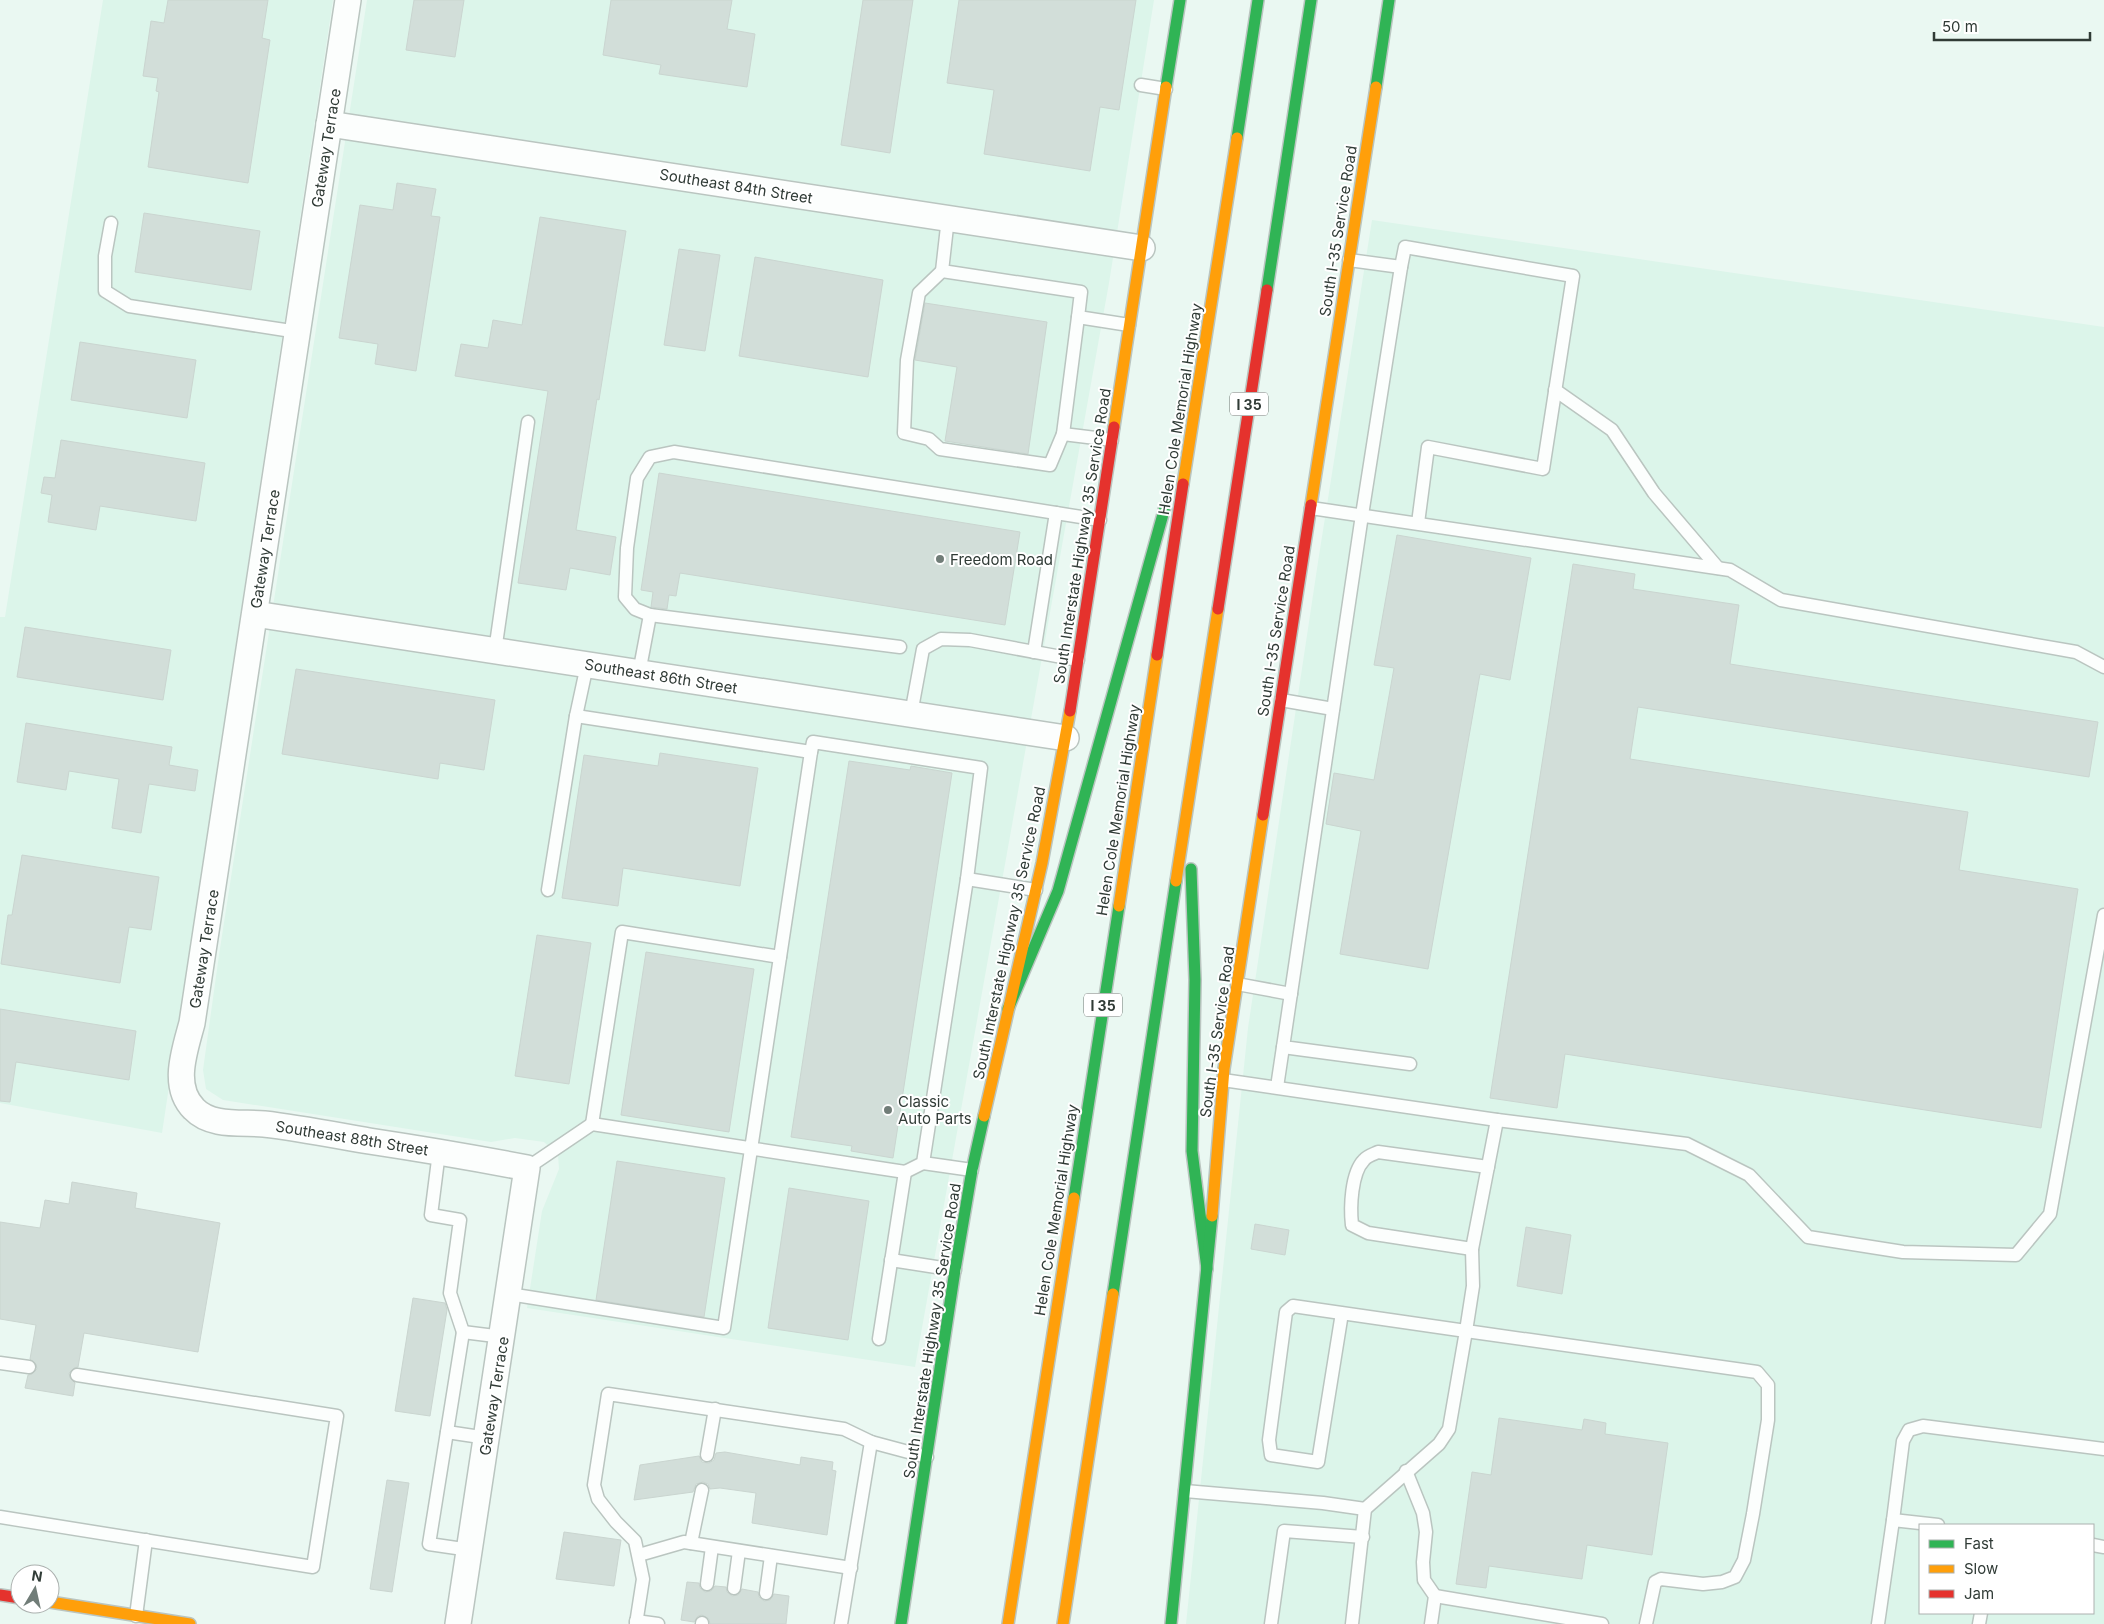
<svg xmlns="http://www.w3.org/2000/svg" width="2104" height="1624" font-family="Inter,sans-serif">
<rect width="100%" height="100%" fill="#eaf8f2"/>
<!-- built -->
<g fill="#dcf5ea" fill-rule="evenodd">
<path d="M103 0H333L162 1133 0 1103V617H5Z"/>
<path d="M367 0H1154L1109 283 915 1367 527 1308 542 1211 559 1169 558 1155 544 1142 515 1138 491 1142 223 1100 206 1089 203 1070 219 955Z"/>
<path d="M1372 220 2104 327V1624H1186L1248 1028 1318 562ZM1920 1525H2093V1613H1920Z"/>
</g>
<!-- building -->
<g fill="#d2ded9" stroke="#cad5d0">
<path d="M168 0H268L262 38 270 40 248 183 148 167 159 92 156 91 158 78 143 76 151 21 164 23Z"/>
<path d="M414 0H464L455 57 406 50Z"/>
<path d="M611 0H732L727 29 755 34 747 87 659 74 661 65 603 55Z"/>
<path d="M863 0H913L890 153 841 145Z"/>
<path d="M959 0H1136L1119 110 1100 107 1090 171 984 154 994 90 947 83Z"/>
<path d="M397 183 436 189 431 216 440 217 416 371 375 364 378 344 339 338 360 205 393 210Z"/>
<path d="M144 213 260 231 251 290 135 272Z"/>
<path d="M540 217 626 231 599 400 597 399 576 530 616 537 610 575 570 568 566 590 518 583 548 391 455 376 461 344 488 348 493 320 522 325Z"/>
<path d="M679 249 720 255 705 351 664 345Z"/>
<path d="M755 257 883 280 868 377 739 356Z"/>
<path d="M925 303 1047 322 1028 454 945 441 957 367 915 360Z"/>
<path d="M80 342 196 360 187 418 71 400Z"/>
<path d="M61 440 205 463 196 521 100 506 96 530 48 522 52 495 41 493 44 477 55 478Z"/>
<path d="M659 473 1020 532 1005 625 680 573 676 596 669 595 667 609 651 607 653 592 641 590Z"/>
<path d="M1397 535 1531 558 1510 680 1480 674 1428 969 1340 954 1361 831 1326 824 1334 773 1374 780 1394 668 1374 665Z"/>
<path d="M1573 564 1635 574 1633 589 1739 605 1730 664 2098 722 2089 777 1638 707 1630 759 1968 812 1959 870 2078 889 2041 1128 1565 1054 1557 1108 1490 1098Z"/>
<path d="M25 627 171 650 163 700 17 677Z"/>
<path d="M296 669 495 700 484 770 440 763 438 779 282 754Z"/>
<path d="M26 723 172 747 169 765 198 770 195 791 149 784 141 833 112 828 119 779 69 771 66 790 17 782Z"/>
<path d="M660 753 758 768 740 886 623 868 618 906 562 898 584 755 658 766Z"/>
<path d="M849 761 910 770 911 766 952 773 893 1158 851 1151 852 1146 791 1137Z"/>
<path d="M22 855 159 877 151 930 129 927 120 983 1 964 8 915H12Z"/>
<path d="M537 935 591 943 569 1084 515 1076Z"/>
<path d="M646 952 754 969 729 1132 621 1115Z"/>
<path d="M0 1009 136 1031 129 1080 16 1062 10 1102 0 1101Z"/>
<path d="M617 1161 725 1178 704 1317 596 1300Z"/>
<path d="M72 1182 137 1193 135 1208 220 1223 198 1352 84 1333 78 1367 74 1368 69 1373 70 1378 75 1383 73 1396 25 1388 28 1375 32 1374 37 1369 36 1364 30 1359 36 1325 0 1319V1222L40 1228 45 1200 69 1204Z"/>
<path d="M789 1188 869 1201 848 1340 768 1328Z"/>
<path d="M1255 1224 1289 1230 1285 1255 1251 1249Z"/>
<path d="M1526 1227 1571 1235 1562 1294 1517 1286Z"/>
<path d="M413 1298 445 1303 447 1310 430 1416 395 1411Z"/>
<path d="M1499 1418 1582 1430 1584 1419 1606 1423 1605 1434 1668 1443 1652 1555 1587 1545 1582 1579 1489 1566 1486 1588 1456 1584 1472 1472 1491 1475Z"/>
<path d="M725 1452 800 1465 801 1457 833 1462 832 1470 836 1471 827 1535 752 1523 756 1493 720 1488 710 1489 708 1484 703 1482 696 1484 693 1492 634 1500 640 1465 699 1456 702 1462 709 1463 714 1460 716 1453Z"/>
<path d="M387 1480 409 1483 392 1592 370 1589Z"/>
<path d="M564 1532 621 1540 614 1586 556 1579Z"/>
<path d="M687 1582 699 1583 700 1588 705 1592 711 1591 715 1586 726 1587 727 1592 732 1596 738 1595 742 1589 758 1592 759 1597 764 1601 770 1600 774 1594 789 1596 786 1624H710L709 1619 702 1615 698 1616 694 1622 681 1620Z"/>
</g>
<g fill="none" stroke-linecap="round" stroke-linejoin="round">
<defs>
<g id="lane">
<path d="M1141 85 1166 89"/>
<path d="M948 218 942 271 1081 292 1078 317 1129 325"/>
<path d="M111 223 105 256V291L129 306 298 332"/>
<path d="M1349 260 1401 267 1405 247 1573 276 1543 469 1428 447 1418 523"/>
<path d="M1401 267 1362 515 1283 1047 1410 1064"/>
<path d="M942 271 919 293 907 360 904 433 929 439 940 449 1050 465 1063 434"/>
<path d="M1078 317 1063 434 1112 440"/>
<path d="M1555 390 1612 430 1654 493 1718 568"/>
<path d="M1311 508 1730 570 1781 600 2076 652 2104 667"/>
<path d="M900 647 650 615 635 609 625 597 627 548 637 478 650 457 674 452 1100 520"/>
<path d="M495 651 528 422"/>
<path d="M1034 652 1056 513"/>
<path d="M639 673 650 615"/>
<path d="M1281 700 1333 709"/>
<path d="M911 714 923 649 941 639 970 640 1078 660"/>
<path d="M576 716 811 752"/>
<path d="M967 879 1036 890"/>
<path d="M548 890 576 716 587 665"/>
<path d="M1237 984 1291 994"/>
<path d="M1223 1080 1497 1120 1687 1144 1749 1175 1808 1237 1903 1252 2016 1255 2050 1214 2104 915"/>
<path d="M1277 1087 1283 1047"/>
<path d="M1497 1120 1472 1249 1473 1286 1466 1331 1757 1372 1768 1385V1420L1753 1514 1744 1560 1735 1577 1722 1582 1703 1584 1661 1579 1655 1582 1646 1624"/>
<path d="M592 1124 622 932 780 957"/>
<path d="M439 1152 431 1215 460 1220 450 1293 463 1332"/>
<path d="M923 1163 972 1170"/>
<path d="M1472 1249 1368 1233 1352 1225C1350 1208 1351 1173 1364 1160 1367 1156 1374 1154 1378 1152L1488 1167"/>
<path d="M891 1260 955 1270"/>
<path d="M509 1294 724 1328C753 1136 782 944 811 752L813 742 981 768 967 879 923 1163 905 1172 592 1124 527 1168"/>
<path d="M879 1339 905 1172"/>
<path d="M0 1363 29 1367"/>
<path d="M447 1432 487 1438"/>
<path d="M707 1455 715 1409"/>
<path d="M1406 1471 1423 1513 1426 1532 1423 1562 1424 1580 1435 1596 1431 1624"/>
<path d="M1185 1491 1323 1503 1365 1509 1439 1444 1449 1429 1466 1331 1293 1306 1286 1312 1269 1440 1271 1455 1318 1462 1342 1313"/>
<path d="M0 1517 313 1567 337 1416 77 1375"/>
<path d="M1893 1520 1903 1441 1909 1430 1923 1426 2104 1449"/>
<path d="M691 1543 702 1490"/>
<path d="M2093 1545 2104 1547"/>
<path d="M470 1550 429 1544 463 1332 503 1337"/>
<path d="M639 1555 684 1542 851 1568"/>
<path d="M707 1584 712 1547"/>
<path d="M734 1588 739 1551"/>
<path d="M766 1593 771 1556"/>
<path d="M1435 1596 1602 1624"/>
<path d="M136 1616 146 1540"/>
<path d="M636 1621 658 1624"/>
<path d="M636 1624 643 1579 635 1541 616 1522 598 1499 594 1485 608 1394 844 1429 871 1442 927 1457"/>
<path d="M702 1624V1623"/>
<path d="M841 1624 871 1442"/>
<path d="M1271 1624 1284 1531 1363 1537"/>
<path d="M1352 1624 1365 1509"/>
<path d="M1878 1624 1893 1520 1938 1525"/>
<path d="M1979 1624 1981 1613"/>
</g>
<g id="street">
<path d="M348 0 192 1023C185 1050 171 1086 194 1109 211 1127 242 1122 264 1124 299 1128 334 1135 369 1141 422 1149 475 1158 527 1168L458 1624"/>
<path d="M329 124 1142 248"/>
<path d="M255 614 1066 738"/>
</g>
<g id="fast">
<path d="M1166 87 1180 0"/>
<path d="M1376 87 1389 0"/>
<path d="M1237 138 1258 0"/>
<path d="M1267 290 1311 0"/>
<path d="M1191 869 1195 980 1192 1151 1207 1269"/>
<path d="M1008 1009 1058 891 1165 507"/>
<path d="M1074 1198 1119 906"/>
<path d="M1113 1294 1176 881"/>
<path d="M901 1624 955 1270 972 1170 984 1116"/>
<path d="M1171 1624 1212 1216"/>
</g>
<g id="slow">
<path d="M1114 427 1166 87"/>
<path d="M1183 484 1237 138"/>
<path d="M1311 505 1376 87"/>
<path d="M1176 881 1218 609"/>
<path d="M1119 906 1157 655"/>
<path d="M984 1116 1042 863 1070 711"/>
<path d="M1212 1216 1224 1069 1263 815"/>
<path d="M50 1602 190 1624"/>
<path d="M1008 1624 1074 1198"/>
<path d="M1063 1624 1113 1294"/>
</g>
<g id="jam">
<path d="M1218 609 1267 290"/>
<path d="M1157 655 1183 484"/>
<path d="M1070 711 1114 427"/>
<path d="M1263 815 1311 505"/>
<path d="M0 1595 20 1598"/>
</g>
</defs>
<!-- lane casing -->
<use href="#lane" stroke="#bac5c0" stroke-width="15"/>
<!-- street casing -->
<use href="#street" stroke="#bac5c0" stroke-width="28"/>
<!-- fast casing -->
<use href="#fast" stroke="#bac5c0" stroke-width="14"/>
<!-- slow casing -->
<use href="#slow" stroke="#bac5c0" stroke-width="14"/>
<!-- jam casing -->
<use href="#jam" stroke="#bac5c0" stroke-width="14"/>
<!-- lane -->
<use href="#lane" stroke="#fcfefd" stroke-width="12"/>
<!-- street -->
<use href="#street" stroke="#fcfefd" stroke-width="25"/>
<!-- fast -->
<use href="#fast" stroke="#30b455" stroke-width="11"/>
<!-- slow -->
<use href="#slow" stroke="#ff9f0a" stroke-width="11"/>
<!-- jam -->
<use href="#jam" stroke="#e5322d" stroke-width="11"/>
</g>
<!-- markers -->
<g fill="#717d78" stroke="#fff" stroke-width="2">
<circle cx="940" cy="559" r="5"/>
<circle cx="888" cy="1110" r="5"/>
</g>
<g text-anchor="middle" dominant-baseline="central" stroke-width="4" stroke-linejoin="round" paint-order="stroke">
<!-- shield labels -->
<g fill="#fff" stroke="#6e7672" stroke-width="1">
<rect x="1230" y="392.5" width="38" height="23" rx="4"/>
<rect x="1084" y="993.5" width="38" height="23" rx="4"/>
</g>
<g font-size="14" font-weight="bold" fill="#303b36">
<text x="1249" y="404">I 35</text>
<text x="1103" y="1005">I 35</text>
</g>
<!-- street labels -->
<g font-size="15" fill="#303b36" stroke="#fff">
<text transform="translate(326 148) rotate(-81)">Gateway Terrace</text>
<text transform="translate(736 186) rotate(9)">Southeast 84th Street</text>
<text transform="translate(1338 231) rotate(-81)">South I-35 Service Road</text>
<text transform="translate(1180 409) rotate(-81)">Helen Cole Memorial Highway</text>
<text transform="translate(1082 536) rotate(-81)">South Interstate Highway 35 Service Road</text>
<text transform="translate(265 549) rotate(-81)">Gateway Terrace</text>
<text transform="translate(1276 631) rotate(-81)">South I-35 Service Road</text>
<text transform="translate(661 676) rotate(9)">Southeast 86th Street</text>
<text transform="translate(1118 810) rotate(-81)">Helen Cole Memorial Highway</text>
<text transform="translate(1009 933) rotate(-78)">South Interstate Highway 35 Service Road</text>
<text transform="translate(204 949) rotate(-81)">Gateway Terrace</text>
<text transform="translate(1217 1032) rotate(-82)">South I-35 Service Road</text>
<text transform="translate(352 1138) rotate(9)">Southeast 88th Street</text>
<text transform="translate(1056 1210) rotate(-81)">Helen Cole Memorial Highway</text>
<text transform="translate(932 1331) rotate(-81)">South Interstate Highway 35 Service Road</text>
<text transform="translate(494 1396) rotate(-81)">Gateway Terrace</text>
</g>
<!-- poi labels -->
<g font-size="15" fill="#303b36" stroke="#fff" text-anchor="start">
<text x="950" y="559">Freedom Road</text>
<text x="898" y="1101">Classic<tspan x="898" dy="17">Auto Parts</tspan></text>
</g>
</g>
<!-- legend -->
<rect x="1919" y="1524" width="175" height="90" fill="#ffffff" stroke="#acb1af"/>
<rect x="1929" y="1540" width="25" height="8" fill="#30b455" stroke="#acb1af"/>
<text x="1964" y="1549" font-size="15" fill="#303b36">Fast</text>
<rect x="1929" y="1565" width="25" height="8" fill="#ff9f0a" stroke="#acb1af"/>
<text x="1964" y="1574" font-size="15" fill="#303b36">Slow</text>
<rect x="1929" y="1590" width="25" height="8" fill="#e5322d" stroke="#acb1af"/>
<text x="1964" y="1599" font-size="15" fill="#303b36">Jam</text>
<!-- north arrow -->
<g transform="translate(35 1589) rotate(9)"><circle r="24" fill="#ffffff" stroke="#acb1af"/>
<path d="M0-4L9 19L0 12L-9 19Z" fill="#717d78"/>
<text y="-8" font-size="14" font-weight="bold" text-anchor="middle" fill="#303b36">N</text>
</g>
<!-- scale -->
<path d="M1934 32v8h156v-8" fill="none" stroke="#303b36" stroke-width="2.5"/>
<text x="1942" y="32" font-size="15" fill="#303b36" stroke="#ffffff" stroke-width="4" paint-order="stroke">50 m</text>
</svg>
